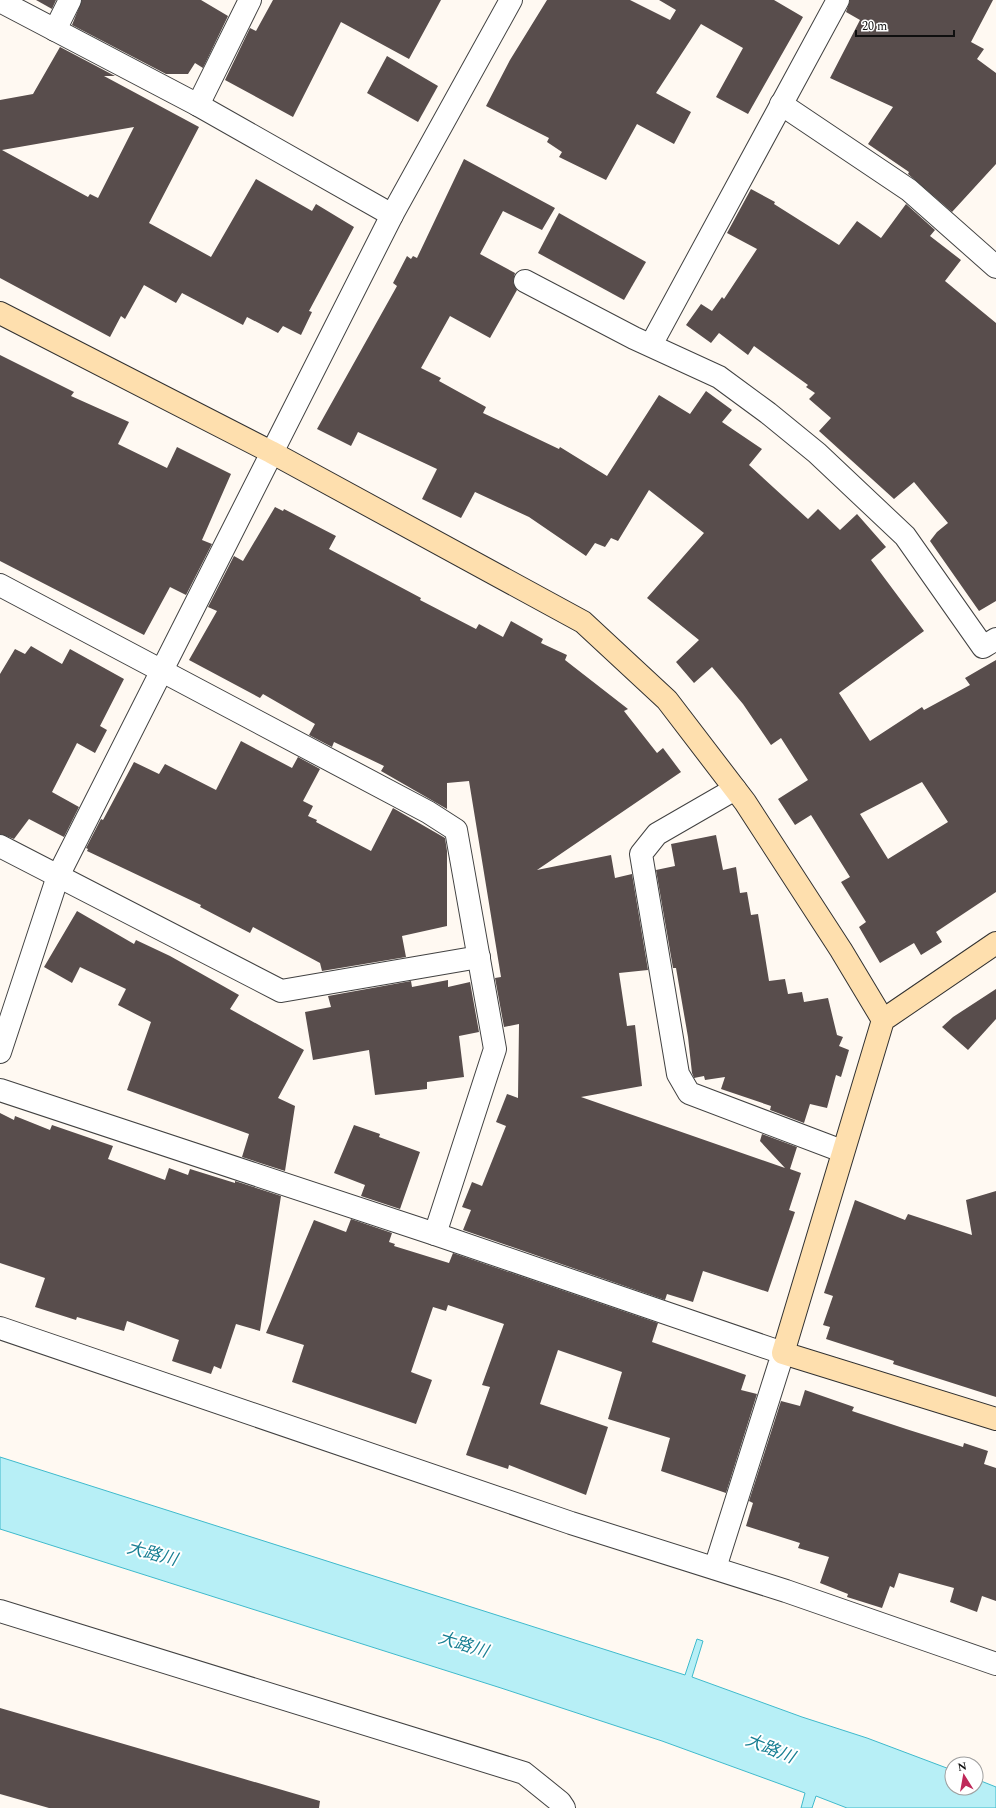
<svg xmlns="http://www.w3.org/2000/svg" width="996" height="1808" font-family="Spectral,'Noto Sans JP',serif">
<rect width="100%" height="100%" fill="#fff9f2"/>
<!-- water -->
<path fill="#b7eff6" stroke="#3fbacc" d="M0 1457 685 1675 697 1639 703 1641 692 1677 802 1717 867 1738 952 1770V1788H976V1779L996 1787V1808H847L816 1796 812 1808H801L805 1793 662 1741 501 1688 0 1529Z"/>
<!-- building -->
<g fill="#584d4c" fill-rule="evenodd">
<path d="M36 0H56L52 9Z"/>
<path d="M82 0H201L228 16 203 68 195 63 188 74H166L72 25Z"/>
<path d="M273 0H441L409 59 341 22 293 117 225 80 250 28 256 31Z"/>
<path d="M547 0H630L670 20 676 10 659 0H774L803 17 748 114 716 97 743 48 701 24 656 93 691 112 674 144 637 124 606 180 559 157 562 152 547 142 549 138 486 106 510 60Z"/>
<path d="M850 0H993L971 42 984 49 977 59 996 73V164L952 212 908 174 909 172 868 144 893 107 830 78 860 20 846 12Z"/>
<path d="M60 47 115 76H104L199 127 149 223 211 257 256 179 312 211 316 204 354 227 309 311 312 312 301 335 283 326 278 333 247 317 243 325 182 293 176 303 144 285 125 319 121 316 110 337 0 278V100L33 94ZM134 127 98 198 90 194 88 197 2 150Z"/>
<path d="M387 56 438 86 418 122 367 93Z"/>
<path d="M464 159 555 208 542 230 503 211 480 254 515 273 513 282 517 290 490 338 450 316 421 368 441 378 439 381 486 407 483 413 559 449 560 447 607 476 659 395 690 414 706 391 732 410 722 422 762 449 749 465 808 519 818 509 840 530 857 514 886 547 871 560 924 631 839 693 870 741 922 707 924 710 970 685 965 678 996 660V892L936 932 942 942 921 955 914 943 880 963 859 927 866 922 841 882 850 877 811 815 795 825 778 799 808 780 781 738 771 745 743 704 712 667 694 683 676 662 699 640 647 598 704 533 649 490 618 541 611 538 605 547 595 543 586 556 529 517 475 492 461 518 422 499 437 469 358 432 351 446 317 429 397 286 393 283 407 256 411 259 413 256 417 258ZM922 782 948 822 888 859 860 814Z"/>
<path d="M751 189 775 202 774 204 839 245 857 221 881 238 906 204 935 230 930 236 961 260 945 281 996 323V601L979 611 930 541 937 532 948 523 914 482 894 499 819 431 831 418 809 399 815 393 806 387 808 385 754 346 748 355 719 333 711 343 686 325 701 304 712 311 722 297 724 299 757 249 727 233Z"/>
<path d="M559 213 646 262 624 300 538 253Z"/>
<path d="M0 355 74 392 71 396 129 422 118 444 167 468 177 447 231 474 202 540 212 544 186 595 170 587 144 635 0 561Z"/>
<path d="M275 507 283 511 284 509 336 536 329 549 421 598 420 600 476 629 479 624 503 637 511 621 543 639 541 643 567 655 565 660 628 709 624 711 657 753 663 748 681 772 537 870 611 855 615 878 632 874 648 970 619 973 627 1026 635 1025 642 1086 581 1097 785 1168 760 1141 762 1134 797 1147 790 1169 801 1173 789 1210 795 1212 768 1292 703 1271 693 1302 667 1294 665 1300 463 1230 471 1210 462 1207 472 1182 482 1186 506 1126 496 1122 507 1094 518 1098 519 1024 504 1027 495 978 501 977 469 781 447 783V809L381 771 384 766 334 742 332 747 309 735 315 724 263 694 260 698 189 660 217 611 208 607 234 556 243 561Z"/>
<path d="M31 646 62 664 70 649 124 679 100 726 107 730 95 753 77 743 52 792 79 807 64 837 29 819 14 839 0 834V674L15 649 25 654Z"/>
<path d="M241 741 292 768 298 757 320 769 303 801 313 806 308 816 317 820 316 822 371 851 393 808 445 838 447 851V926L402 936 406 957 322 971 320 963 253 927 250 933 200 907 201 905 87 851 88 849 86 848 101 819 103 820 134 762 159 774 165 764 216 790Z"/>
<path d="M716 835 723 870 736 867 740 893 747 892 751 915 758 914 769 981 785 979 788 994 802 992 804 1002 828 998 837 1035 843 1037 839 1046 849 1050 841 1077 836 1075 827 1108 810 1104 804 1123 770 1110 771 1106 721 1089 725 1077 705 1080 704 1076 694 1078 692 1073 688 1037 676 968H673L656 870 675 866 671 844Z"/>
<path d="M77 911 134 944 136 940 170 956 239 995 230 1009 304 1050 278 1098 295 1106 285 1171 242 1157 249 1134 127 1090 151 1022 118 1005 126 989 80 967 72 983 44 967Z"/>
<path d="M448 980V987L470 982 479 1032 459 1036 464 1077 427 1082V1089L375 1095 369 1050 313 1060 305 1012 331 1007 328 996 411 981 412 987Z"/>
<path d="M996 989V1019L968 1050 942 1027 953 1017Z"/>
<path d="M0 1113 14 1120 15 1116 50 1130 52 1125 113 1146 108 1159 165 1180 169 1168 188 1175 190 1169 235 1183V1181L281 1196 260 1331 236 1324 221 1369 214 1366 211 1374 172 1361 179 1340 127 1321 124 1331 77 1317 76 1320 35 1307 45 1278 0 1263Z"/>
<path d="M354 1125 380 1134 379 1137 420 1152 400 1209 361 1196 365 1185 334 1173Z"/>
<path d="M996 1191V1397L893 1364 894 1361 826 1339 830 1327 823 1325 833 1296 824 1293 855 1200 905 1220 908 1214 972 1235 966 1200Z"/>
<path d="M351 1219 392 1233 389 1242 395 1244 394 1246 449 1263 453 1253 658 1323 652 1342 746 1375 741 1390 757 1394 726 1493 661 1471 670 1438 608 1419 622 1372 558 1350 540 1404 608 1427 586 1495 509 1465 508 1469 466 1455 490 1387 482 1385 504 1324 448 1305 446 1311 433 1307 411 1372 432 1380 416 1424 292 1382 304 1345 266 1333 314 1220 346 1232Z"/>
<path d="M805 1390 854 1407 852 1411 906 1429 963 1447 964 1443 988 1451 984 1464 996 1468V1601L982 1596 977 1612 950 1602 954 1588 899 1573 894 1588 890 1586 882 1608 847 1597 848 1594 820 1583 829 1557 798 1548 800 1543 746 1526 753 1503 749 1501 781 1401 800 1406Z"/>
<path d="M0 1708 320 1801 319 1808H49L0 1794Z"/>
</g>
<g fill="none" stroke-linecap="round" stroke-linejoin="round">
<defs>
<g id="street">
<path d="M0 1 198 105 392 215"/>
<path d="M55 30 70 0"/>
<path d="M781 104 909 190 996 267"/>
<path d="M198 105 250 0"/>
<path d="M525 281 634 338 719 377 768 413 817 453 905 536 983 647 996 639"/>
<path d="M651 345 838 0"/>
<path d="M0 585 428 812 456 830 495 1049 435 1234"/>
<path d="M735 789 657 834 641 854 678 1074 689 1093 842 1151"/>
<path d="M0 846 281 991 479 957"/>
<path d="M0 1052 58 876 392 215 511 0"/>
<path d="M0 1090 435 1234 783 1353 715 1568"/>
<path d="M0 1328 571 1523 786 1591 996 1664"/>
<path d="M0 1611 524 1773 560 1802 564 1808"/>
</g>
<g id="secondary">
<path d="M0 313 271 452 583 622 667 700 745 802 841 950 883 1020"/>
<path d="M996 943 883 1020 783 1353 996 1419"/>
</g>
</defs>
<!-- street casing -->
<use href="#street" stroke="#424242" stroke-width="24"/>
<!-- secondary casing -->
<use href="#secondary" stroke="#313131" stroke-width="24"/>
<!-- street -->
<use href="#street" stroke="#fff" stroke-width="22"/>
<!-- secondary -->
<use href="#secondary" stroke="#fedfae" stroke-width="22"/>
</g>
<g text-anchor="middle" dominant-baseline="central" stroke-width="4" stroke-linejoin="round" paint-order="stroke">
<!-- water labels -->
<g font-size="17" font-style="italic" fill="#187f93" stroke="#fff">
<text transform="translate(152 1554) rotate(15)">大路川</text>
<text transform="translate(463 1645) rotate(17)">大路川</text>
<text transform="translate(770 1749) rotate(22)">大路川</text>
</g>
</g>
<!-- north arrow -->
<g transform="translate(964 1776) rotate(349)"><circle r="19" fill="#ffffff" stroke="#9f9f9f"/>
<path d="M0-3L7 15L0 10L-7 15Z" fill="#bf2859"/>
<text y="-6" font-size="11" font-weight="bold" text-anchor="middle" fill="#0f0f0f">N</text>
</g>
<!-- scale -->
<path d="M856 30v6h98v-6" fill="none" stroke="#0f0f0f" stroke-width="2"/>
<text x="862" y="30" font-size="12" fill="#0f0f0f" stroke="#ffffff" stroke-width="3" paint-order="stroke">20 m</text>
</svg>
